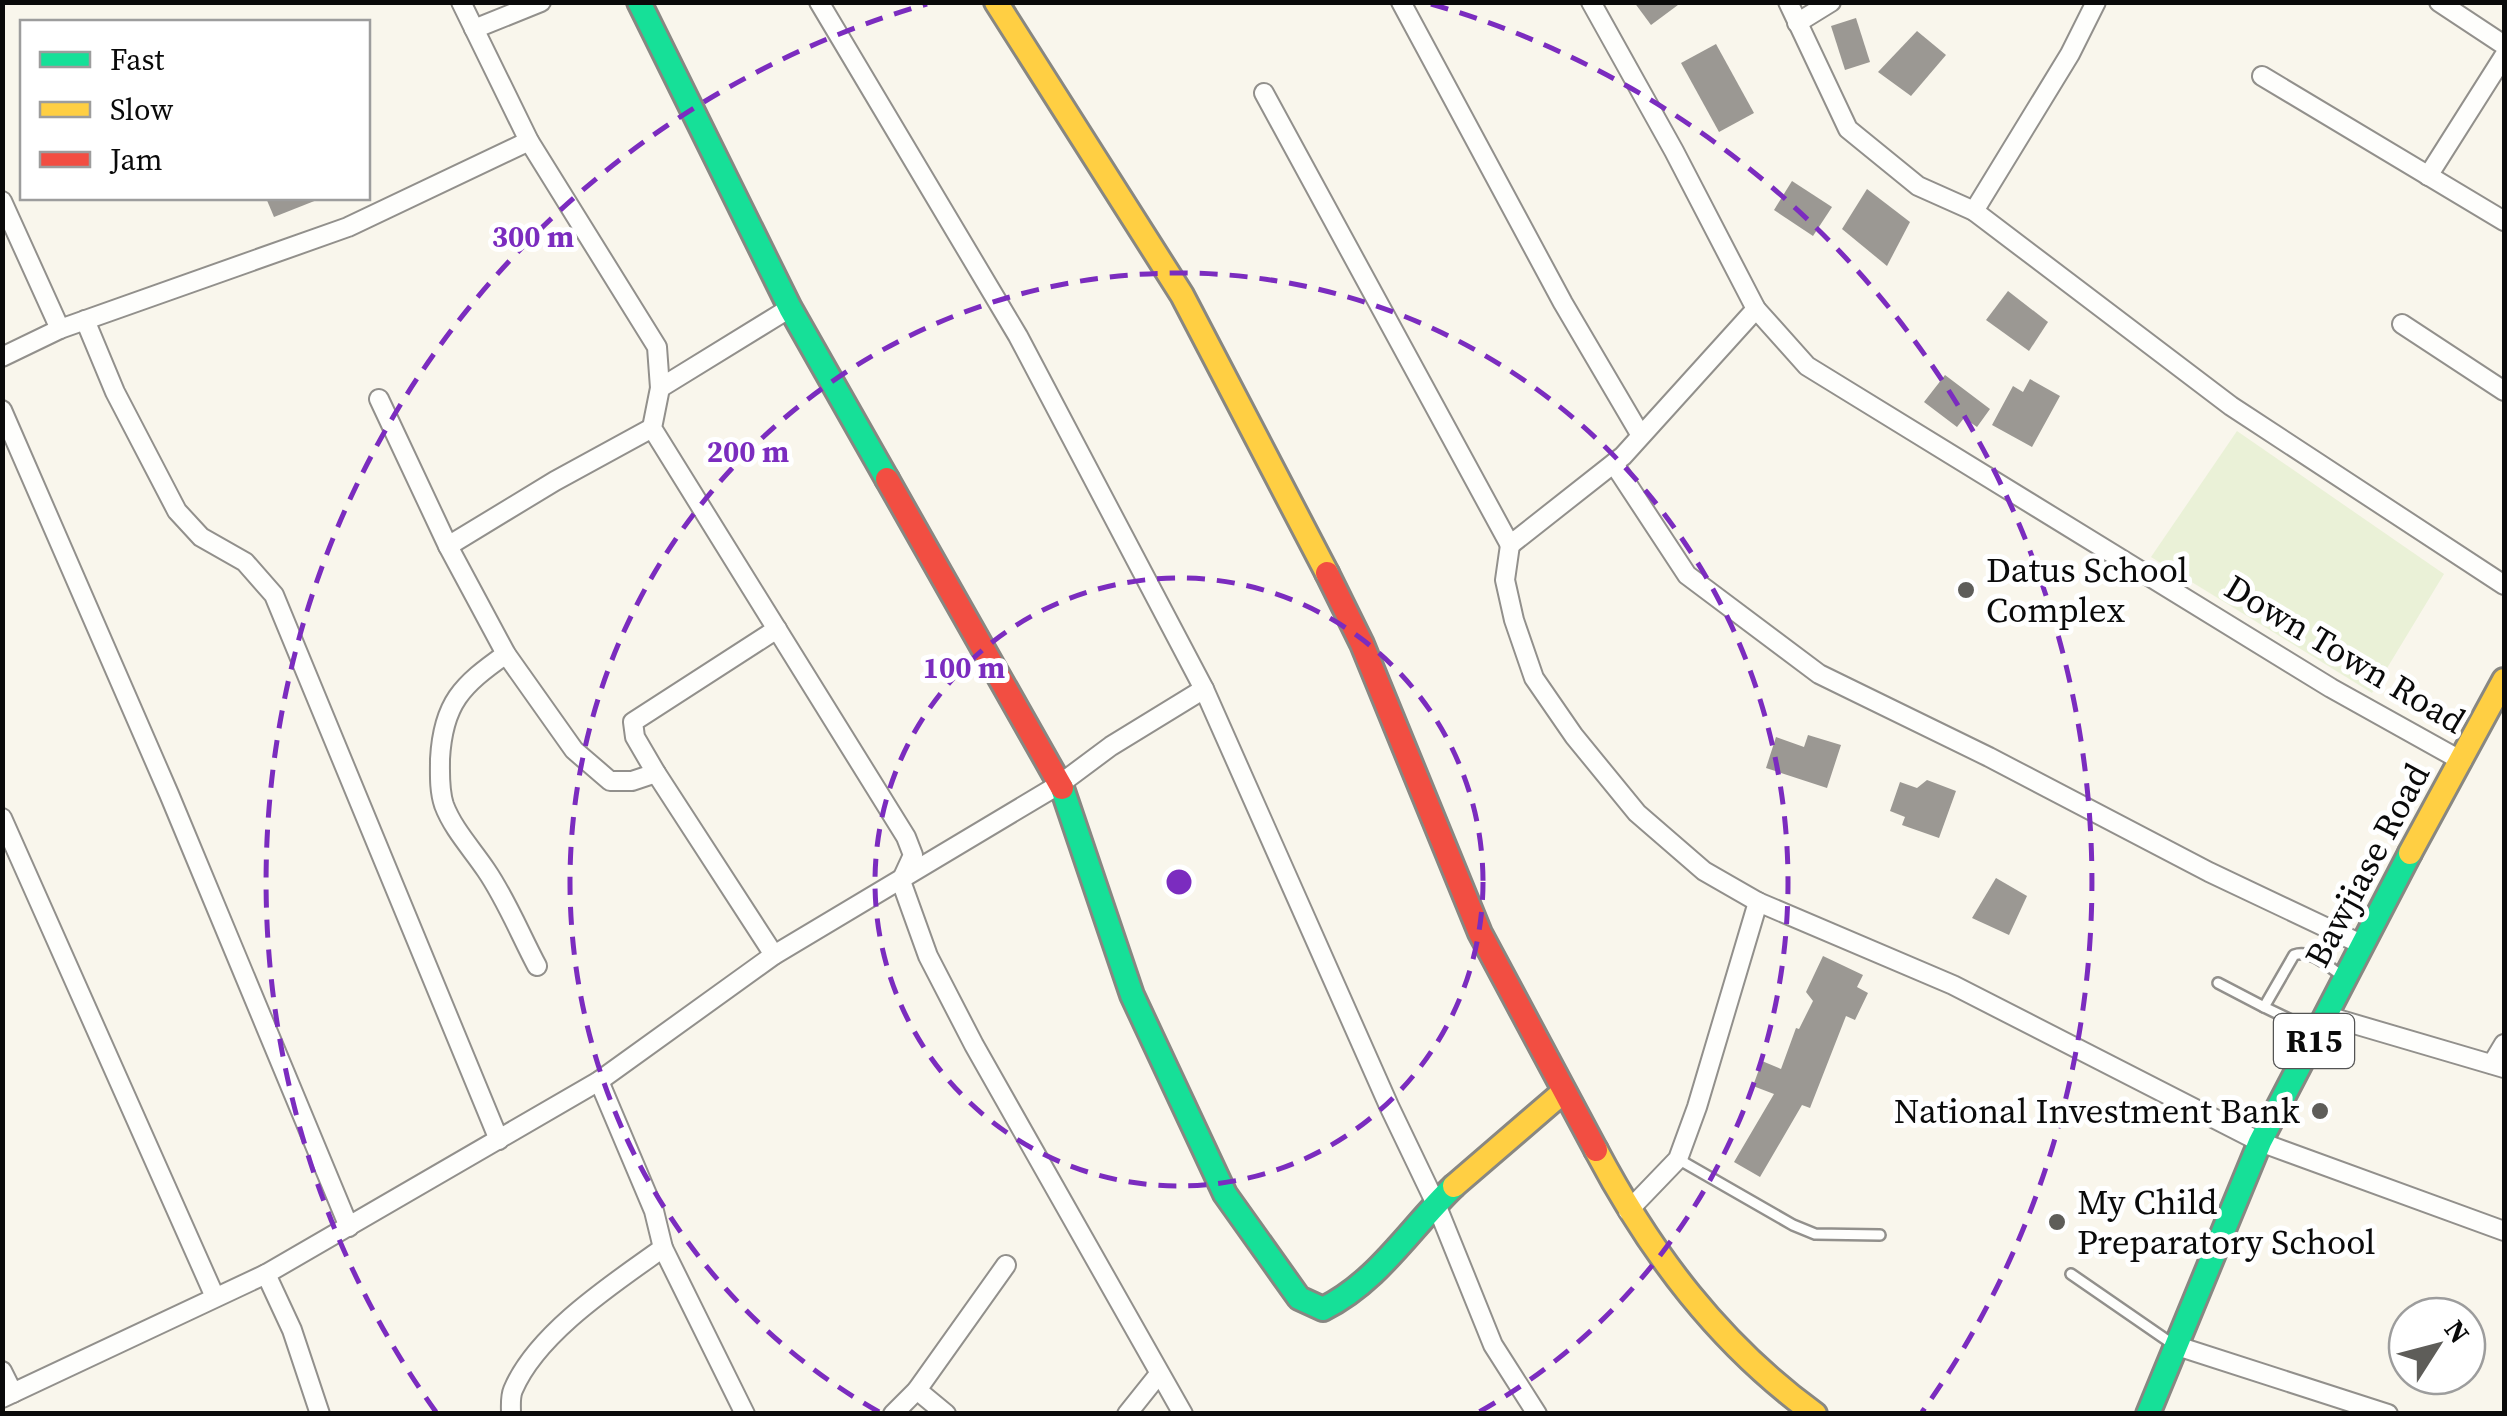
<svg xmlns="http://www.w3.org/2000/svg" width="2507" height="1416" font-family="'Source Serif 4',serif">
<rect width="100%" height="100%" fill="#f9f6ec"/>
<!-- pitch -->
<path fill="#eaf1d7" d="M2237 431 2444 574 2372 693 2151 557Z"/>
<!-- building -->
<g fill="#9b9893">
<path d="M1634 2H1682L1651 25Z"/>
<path d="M1856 18 1870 62 1845 70 1831 26Z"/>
<path d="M1917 31 1946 55 1911 96 1878 72Z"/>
<path d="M1716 44 1754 113 1719 132 1681 63Z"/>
<path d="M1792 181 1832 207 1813 236 1774 210Z"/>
<path d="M1867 189 1910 222 1887 266 1842 229Z"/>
<path d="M266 198H322L274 217Z"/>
<path d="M2008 291 2048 322 2029 351 1986 320Z"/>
<path d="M1945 375 1990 409 1977 427 1964 418 1957 427 1924 402Z"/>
<path d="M2030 379 2060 396 2032 447 1992 425 2013 386 2023 392Z"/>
<path d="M1808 735 1841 745 1827 788 1766 768 1776 737 1804 747Z"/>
<path d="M1927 780 1956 791 1939 838 1902 825 1905 817 1890 811 1900 782 1917 788Z"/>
<path d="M1996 878 2027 896 2009 935 1972 918Z"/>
<path d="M1823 956 1863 975 1857 987 1868 993 1855 1020 1846 1016 1810 1108 1802 1105 1760 1177 1734 1162 1774 1094 1753 1086 1762 1061 1781 1069 1796 1028 1799 1029 1813 1001 1806 992Z"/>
</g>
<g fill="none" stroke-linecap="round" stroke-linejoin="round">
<defs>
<g id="lane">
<path d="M2218 983 2264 1007"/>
<path d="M2316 1032 2264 1007 2294 955C2311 949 2328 966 2342 976"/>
<path d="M1678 1159 1793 1225 1815 1234 1880 1235"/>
<path d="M2071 1274 2171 1343"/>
</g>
<g id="street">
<path d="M461 2 529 141 657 347 660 388 652 428 906 837 913 855 901 881 928 956 974 1045 1183 1414"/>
<path d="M819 2 1018 336 1204 689 1389 1106 1436 1204 1493 1345 1537 1414"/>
<path d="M1401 2 1563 303 1640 434"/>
<path d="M1591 2 1674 151 1756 309 1807 366 2331 688 2462 761"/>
<path d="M1788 2 1848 129 1918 186 1974 211 2231 406 2504 585"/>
<path d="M2439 2 2504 45"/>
<path d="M1797 23 1831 2"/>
<path d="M474 29 541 2"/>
<path d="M2262 76 2504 221"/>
<path d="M1264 93 1510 545 1623 456 1756 309"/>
<path d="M2428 176 2504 56"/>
<path d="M2 201 60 329"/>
<path d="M1974 211 2070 54 2096 2"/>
<path d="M85 320 115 392 177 511 201 537 245 562 274 595 499 1140"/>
<path d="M2402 324 2504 391"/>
<path d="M2 357 60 329 348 227 529 141"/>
<path d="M660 388 790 308"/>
<path d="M379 399 448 546 506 654 574 750 610 781H632L656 773"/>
<path d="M2 410 169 794 349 1227"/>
<path d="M1614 464 1687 575 1819 674 1989 757 2209 872 2361 944"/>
<path d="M1510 545 1505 580 1514 620 1534 678 1574 736 1637 813 1704 871 1758 902 1953 985 2260 1142 2504 1231"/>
<path d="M448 546 555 481 652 428"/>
<path d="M506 654C462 685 443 703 440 759 440 774 439 790 444 805 453 829 472 849 486 870 506 899 520 934 537 966"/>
<path d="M2 818 215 1297"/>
<path d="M774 955 656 773 635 737 633 722 777 629"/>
<path d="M2327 1016 2504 1068"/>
<path d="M2492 1064 2504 1044"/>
<path d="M599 1081 654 1211 663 1248 745 1414"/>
<path d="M1628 1211 1678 1159 1697 1107 1758 902"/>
<path d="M266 1274 292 1330 320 1414"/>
<path d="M2174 1345 2388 1414"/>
<path d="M2 1371 13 1393"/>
<path d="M917 1390 946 1414"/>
<path d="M2 1398 266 1274 599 1081 774 955 1060 784 1111 746 1204 689"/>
<path d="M511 1414C511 1406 510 1397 513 1390 537 1333 614 1283 663 1248"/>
<path d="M893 1414 917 1390 1006 1265"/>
<path d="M1127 1414 1159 1374"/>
</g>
<g id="fast">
<path d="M639 2 790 308 887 479"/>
<path d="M1062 788 1132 995 1225 1194 1299 1298 1323 1309C1379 1281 1410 1228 1454 1186"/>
<path d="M2148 1414 2260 1142 2410 853"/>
</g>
<g id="slow">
<path d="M996 2 1182 295 1327 573"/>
<path d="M2410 853 2504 680"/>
<path d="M1596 1150C1651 1254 1719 1344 1815 1414"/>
<path d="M1454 1186 1562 1093"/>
</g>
<g id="jam">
<path d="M887 479 1062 788"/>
<path d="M1327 573 1362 644 1480 933 1596 1150"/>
</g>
</defs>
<!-- lane casing -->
<use href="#lane" stroke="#92908c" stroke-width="14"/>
<!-- street casing -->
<use href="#street" stroke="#92908c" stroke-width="22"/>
<!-- fast casing -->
<use href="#fast" stroke="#888782" stroke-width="28"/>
<!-- slow casing -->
<use href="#slow" stroke="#888782" stroke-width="28"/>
<!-- jam casing -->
<use href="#jam" stroke="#888782" stroke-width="28"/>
<!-- lane -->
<use href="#lane" stroke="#fefefc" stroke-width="9"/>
<!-- street -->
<use href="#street" stroke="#fefefc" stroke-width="18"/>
<!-- fast -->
<use href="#fast" stroke="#16e098" stroke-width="22"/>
<!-- slow -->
<use href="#slow" stroke="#ffcf43" stroke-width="22"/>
<!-- jam -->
<use href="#jam" stroke="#f24e42" stroke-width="22"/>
</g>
<!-- distance rings -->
<g fill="none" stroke="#7b2cbf" stroke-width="5" stroke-dasharray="18 12">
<circle cx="1179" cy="882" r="304"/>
<path d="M879 1412A609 609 0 1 1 1479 1412"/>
<path d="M436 1412A913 913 0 0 1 927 4M1431 4A913 913 0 0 1 1922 1412"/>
</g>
<!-- markers -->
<g fill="#5e5d59" stroke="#fff" stroke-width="4">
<circle cx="1966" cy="590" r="10"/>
<circle cx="2320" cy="1111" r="10"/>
<circle cx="2057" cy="1222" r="10"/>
</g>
<g text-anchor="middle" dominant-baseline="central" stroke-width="10" stroke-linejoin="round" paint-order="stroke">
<!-- shield labels -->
<rect fill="#fff" stroke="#545454" stroke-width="2.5" x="2274" y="1014" width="80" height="54" rx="8"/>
<g font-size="32" font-weight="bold" fill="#0a0a0a">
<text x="2314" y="1041">R15</text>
</g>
<!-- poi labels -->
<g font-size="35" fill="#0a0a0a" stroke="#fff" text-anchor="start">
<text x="1986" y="570">Datus School<tspan x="1986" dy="40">Complex</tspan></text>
<text x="2300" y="1111" text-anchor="end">National Investment Bank</text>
<text x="2077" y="1202">My Child<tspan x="2077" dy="40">Preparatory School</tspan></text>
</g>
<!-- street labels -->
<g font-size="35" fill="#0a0a0a" stroke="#fff">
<text transform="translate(2345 654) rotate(31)">Down Town Road</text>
<text transform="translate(2367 865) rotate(-62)">Bawjiase Road</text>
</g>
</g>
<circle cx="1179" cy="882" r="15" fill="#7b2cbf" stroke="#fff" stroke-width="5"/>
<g font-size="30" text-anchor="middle" font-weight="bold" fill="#7b2cbf" stroke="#fff" stroke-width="10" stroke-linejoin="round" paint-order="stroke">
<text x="533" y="247">300 m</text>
<text x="748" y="462">200 m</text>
<text x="964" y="678">100 m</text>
</g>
<!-- border -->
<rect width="2507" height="1416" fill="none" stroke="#0a0a0a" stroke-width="10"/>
<!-- legend -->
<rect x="20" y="20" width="350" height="180" fill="#ffffff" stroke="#9d9d9d" stroke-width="2.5"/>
<rect x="40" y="52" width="50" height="15" fill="#16e098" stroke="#9d9d9d" stroke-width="2.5"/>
<text x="110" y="70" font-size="30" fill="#0a0a0a">Fast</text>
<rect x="40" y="102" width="50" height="15" fill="#ffcf43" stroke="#9d9d9d" stroke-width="2.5"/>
<text x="110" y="120" font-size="30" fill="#0a0a0a">Slow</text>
<rect x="40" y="152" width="50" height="15" fill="#f24e42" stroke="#9d9d9d" stroke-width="2.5"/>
<text x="110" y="170" font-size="30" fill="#0a0a0a">Jam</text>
<!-- north arrow -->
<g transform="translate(2437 1346) rotate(54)"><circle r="48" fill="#ffffff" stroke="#9d9d9d" stroke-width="2.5"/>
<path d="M0-8L18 38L0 25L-18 38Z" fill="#5e5d59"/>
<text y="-15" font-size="28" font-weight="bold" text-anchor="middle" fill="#0a0a0a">N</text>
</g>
</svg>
